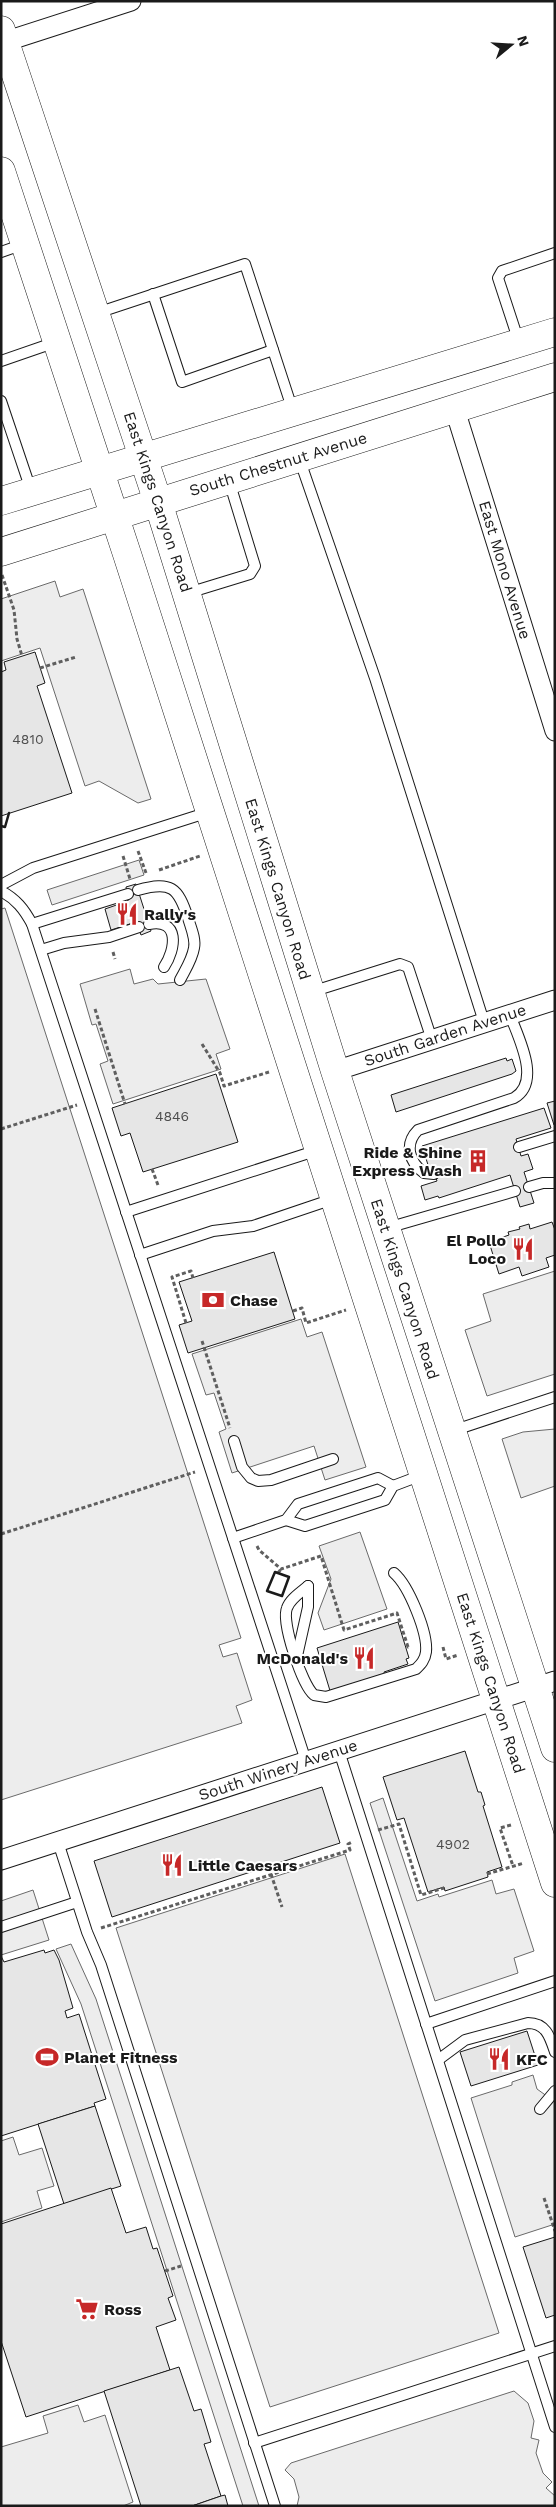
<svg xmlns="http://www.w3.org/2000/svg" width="556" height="2507" font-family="'Work Sans',sans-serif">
<rect width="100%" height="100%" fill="#fff"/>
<!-- built -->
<g fill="#ededed" stroke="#6a6a6a">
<path d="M55 581 60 597 83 589 151 799 138 803 99 781 85 786 40 648 1 661V599Z"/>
<path d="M139 860 144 875 52 905 47 890Z"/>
<path d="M5 908 241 1638 219 1645 223 1657 237 1653 252 1700 236 1706 242 1723 1 1800V909Z"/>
<path d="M130 969 134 984 153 979 158 984 206 979 230 1049 216 1054 221 1069 113 1104 100 1064 108 1061 96 1024 92 1025 80 984Z"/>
<path d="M555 1271V1374L487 1396 465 1330 491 1321 483 1294Z"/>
<path d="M301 1319 307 1337 322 1332 366 1467 325 1480 314 1446 232 1473 219 1432 226 1429 214 1393 206 1395 192 1354Z"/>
<path d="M555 1429V1486L521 1498 502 1439 523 1432Z"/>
<path d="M360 1532 387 1609 324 1630 318 1613 331 1579 319 1546Z"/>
<path d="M383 1798 417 1901 438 1894 439 1897 492 1880 496 1894 514 1889 534 1951 514 1958 518 1973 435 2001 370 1803Z"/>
<path d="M345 1854 499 2333 270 2407 116 1928Z"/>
<path d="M33 1890 49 1940 1 1955V1901Z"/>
<path d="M71 1944 96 1999 259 2506H243L81 2004 56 1949Z"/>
<path d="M533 2075 537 2089 555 2102V2224L515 2237 471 2098 512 2085V2082Z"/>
<path d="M13 2137 19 2155 42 2148 54 2186 37 2191 42 2208 1 2222V2141Z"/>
<path d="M514 2391 528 2403 534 2421 531 2438 539 2440 536 2453 543 2473 552 2482 546 2488 555 2496V2506H297L299 2497 294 2479 285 2470 291 2463Z"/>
<path d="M78 2405 84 2422 105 2415 133 2502 123 2506H1V2447L48 2433 43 2416Z"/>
</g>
<!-- building -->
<g fill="#e6e6e6" stroke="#1a1a1a">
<path d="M35 652 45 683 37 686 72 793 1 816V672L6 670 4 662Z"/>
<path d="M136 884 151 931 141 935 136 922 111 930 105 909 128 901 126 887Z"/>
<path d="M506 1058 507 1061 512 1059 516 1071 512 1074 396 1112 391 1095Z"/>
<path d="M216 1074 238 1142 143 1172 130 1133 121 1136 112 1108Z"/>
<path d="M555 1101V1125H554L547 1103Z"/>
<path d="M544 1108 551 1128 516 1139 521 1156 528 1154 533 1169 524 1172 534 1203 520 1207 510 1175 439 1198 438 1196 425 1200 421 1186 437 1181 432 1167 429 1168 422 1146Z"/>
<path d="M552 1222 555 1230V1255L546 1258 549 1267 522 1276 519 1267 499 1274 489 1242 509 1235 508 1232 520 1229 519 1227 529 1224 530 1229Z"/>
<path d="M274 1252 295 1319 188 1353 179 1325 192 1321 179 1282Z"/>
<path d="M398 1622 409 1658 406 1659 408 1664 384 1672 385 1676 331 1694 317 1648Z"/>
<path d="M465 1751 478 1792H481L485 1805 483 1806 502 1867 487 1872 488 1877 445 1891 444 1887 428 1892 404 1818 397 1820 383 1777Z"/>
<path d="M322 1787 340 1843 112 1917 94 1861Z"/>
<path d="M44 1950 45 1953 54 1950 59 1960 73 2008 65 2011 67 2018 79 2014 106 2099 94 2103 95 2106 1 2136V1956L4 1962Z"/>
<path d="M527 2031 538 2065 471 2086 460 2052Z"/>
<path d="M95 2106 121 2186 64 2204 38 2124Z"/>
<path d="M111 2188 126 2233 146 2227 153 2249 157 2248 173 2296 168 2298 176 2320 156 2327 170 2370 26 2417 1 2341V2224Z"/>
<path d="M555 2237V2315L546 2318 523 2247Z"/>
<path d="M179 2367 194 2411 201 2409 211 2442 204 2444 221 2496 192 2506H141L104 2391Z"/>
<path d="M225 2495 228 2506H192L221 2496Z"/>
</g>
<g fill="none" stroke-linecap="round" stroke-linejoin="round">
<defs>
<g id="lane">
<path d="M1 252 24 244"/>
<path d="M153 294 182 382 273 350"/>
<path d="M97 313 245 264 293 411"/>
<path d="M519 342 498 278 502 271 555 253"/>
<path d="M1 361 56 342"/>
<path d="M1 401 31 490"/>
<path d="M299 458 375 678 484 1022"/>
<path d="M188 593 250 574 255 566 229 481"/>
<path d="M1 885 33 868 209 812"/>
<path d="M138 890C171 881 178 887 188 918 191 928 196 939 194 948 192 960 185 970 180 980"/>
<path d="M1 891C16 899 24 909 32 924L306 1761"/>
<path d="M32 924 128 894"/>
<path d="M149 924C180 918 176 949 164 967"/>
<path d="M41 950 64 943 109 937 139 927"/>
<path d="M311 992 400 964 408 967 432 1040"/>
<path d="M519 1147 555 1136"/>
<path d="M434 1174 424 1173C409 1162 404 1144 418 1130L514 1098C542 1082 518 1037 510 1015"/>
<path d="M529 1187 543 1183H555"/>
<path d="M126 1212 318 1150"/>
<path d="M387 1228 515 1191"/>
<path d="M140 1255 213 1231 253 1226 333 1199"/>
<path d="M452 1431 555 1397"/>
<path d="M234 1441 242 1467 251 1478 258 1481 271 1480 333 1459"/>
<path d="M286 1520 305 1526 385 1500 393 1486 422 1475"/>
<path d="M233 1538 286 1520 298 1504 378 1478 393 1486"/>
<path d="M308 1586C301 1592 290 1599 287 1608 281 1622 302 1685 314 1695L326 1697 416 1669C421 1664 425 1660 426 1652 428 1633 409 1586 394 1573"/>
<path d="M297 1656 308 1607V1586"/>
<path d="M339 1751 555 2427"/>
<path d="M58 1842 87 1932 101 1965 275 2506"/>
<path d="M1 1927 77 1902"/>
<path d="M426 2024 555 1981"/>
<path d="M438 2060 465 2040 528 2023C546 2023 550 2037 555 2052"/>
<path d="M540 2109 555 2091"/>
<path d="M254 2443 555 2346"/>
</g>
<g id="street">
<path d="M1 43 131 1"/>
<path d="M455 410 555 731"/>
<path d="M335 1071 555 1000"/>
<path d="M1 1860 555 1681"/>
</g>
<g id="secondary">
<path d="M1 30 158 502 335 1071 555 1748"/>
<path d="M1 171 127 554 555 1883"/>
<path d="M1 501 555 332"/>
<path d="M1 552 555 377"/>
</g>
</defs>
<!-- lane casing -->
<use href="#lane" stroke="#1a1a1a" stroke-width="12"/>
<!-- street casing -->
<use href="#street" stroke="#1a1a1a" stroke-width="21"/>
<!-- secondary casing -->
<use href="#secondary" stroke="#1a1a1a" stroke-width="29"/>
<!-- path -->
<g stroke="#5f5f5f" stroke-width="3" stroke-dasharray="4 2.5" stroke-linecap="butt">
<path d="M2 575 14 610 17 639 22 656"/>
<path d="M40 668 76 657"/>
<path d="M138 851 146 873"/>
<path d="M123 856 130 879"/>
<path d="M159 870 200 856"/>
<path d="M113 952 115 959"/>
<path d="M95 1009 125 1104"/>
<path d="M202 1044 220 1073 224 1086 269 1072"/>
<path d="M1 1129 77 1105"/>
<path d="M152 1169 158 1185"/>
<path d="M293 1311 302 1308 306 1323 346 1310"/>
<path d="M186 1323 172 1277 191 1271 193 1278"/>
<path d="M202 1341 230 1428"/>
<path d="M1 1534 195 1472"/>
<path d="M257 1546 259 1550 281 1569 321 1556 344 1630 397 1613 408 1647 410 1646"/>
<path d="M278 1573 281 1569"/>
<path d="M443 1647 446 1659 458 1655"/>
<path d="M511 1825 500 1828 513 1866"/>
<path d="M378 1830 399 1824 421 1895 444 1888"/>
<path d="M271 1874 282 1907"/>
<path d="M487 1874 524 1863"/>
<path d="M101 1928 350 1850 348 1844 352 1842"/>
<path d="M544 2198 555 2231"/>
<path d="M165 2271 181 2266"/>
</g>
<!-- lane -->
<use href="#lane" stroke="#fff" stroke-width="10"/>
<!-- street -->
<use href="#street" stroke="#fff" stroke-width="19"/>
<!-- secondary -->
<use href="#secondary" stroke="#fff" stroke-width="28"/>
<!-- wall -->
<g stroke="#1a1a1a" stroke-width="2.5">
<path d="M1 826 5 827 9 813"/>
<path d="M275 1572 289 1577 282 1596 267 1591Z"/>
</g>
</g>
<!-- icons -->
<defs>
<symbol id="restaurant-bare" viewBox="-9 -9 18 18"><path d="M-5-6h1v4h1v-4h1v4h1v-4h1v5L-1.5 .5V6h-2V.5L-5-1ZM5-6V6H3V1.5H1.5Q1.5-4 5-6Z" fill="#c62828" stroke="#fff" stroke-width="2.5" paint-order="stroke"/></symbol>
<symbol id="building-bare" viewBox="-9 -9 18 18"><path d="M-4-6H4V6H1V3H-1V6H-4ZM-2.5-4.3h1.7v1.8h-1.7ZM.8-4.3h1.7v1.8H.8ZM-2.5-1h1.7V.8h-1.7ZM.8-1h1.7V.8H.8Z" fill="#c62828" stroke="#fff" stroke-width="2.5" paint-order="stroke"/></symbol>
<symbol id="bank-bare" viewBox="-9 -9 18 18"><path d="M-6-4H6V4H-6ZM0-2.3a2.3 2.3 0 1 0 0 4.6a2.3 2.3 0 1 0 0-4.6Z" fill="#c62828" stroke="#fff" stroke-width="2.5" paint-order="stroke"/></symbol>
<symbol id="stadium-bare" viewBox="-9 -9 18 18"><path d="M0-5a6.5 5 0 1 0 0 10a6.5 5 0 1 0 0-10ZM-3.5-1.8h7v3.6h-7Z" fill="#c62828" stroke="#fff" stroke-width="2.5" paint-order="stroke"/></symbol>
<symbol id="supermarket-bare" viewBox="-9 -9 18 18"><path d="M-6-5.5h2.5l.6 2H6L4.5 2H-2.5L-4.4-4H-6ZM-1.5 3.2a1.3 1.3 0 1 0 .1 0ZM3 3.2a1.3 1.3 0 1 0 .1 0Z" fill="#c62828" stroke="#fff" stroke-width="2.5" paint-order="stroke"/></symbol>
</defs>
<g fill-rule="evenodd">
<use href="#restaurant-bare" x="111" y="898" width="32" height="32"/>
<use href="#building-bare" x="462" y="1145" width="32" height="32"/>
<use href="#restaurant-bare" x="507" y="1233" width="32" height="32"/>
<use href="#bank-bare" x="197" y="1284" width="32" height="32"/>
<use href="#restaurant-bare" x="348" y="1642" width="32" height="32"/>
<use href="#restaurant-bare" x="156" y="1849" width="32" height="32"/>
<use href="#stadium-bare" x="31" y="2041" width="32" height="32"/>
<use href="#restaurant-bare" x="483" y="2043" width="32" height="32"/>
<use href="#supermarket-bare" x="71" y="2293" width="32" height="32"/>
</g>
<g text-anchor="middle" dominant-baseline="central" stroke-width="4" stroke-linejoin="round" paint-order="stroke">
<!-- number labels -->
<g font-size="14" fill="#4d4d4d">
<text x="28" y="739">4810</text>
<text x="172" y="1116">4846</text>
<text x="453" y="1844">4902</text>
</g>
<!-- street labels -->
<g font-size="16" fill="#1a1a1a" stroke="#fff">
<text transform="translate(278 464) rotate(-17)">South Chestnut Avenue</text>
<text transform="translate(158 502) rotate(72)">East Kings Canyon Road</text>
<text transform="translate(505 570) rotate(73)">East Mono Avenue</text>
<text transform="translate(278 889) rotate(73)">East Kings Canyon Road</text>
<text transform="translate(445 1035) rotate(-18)">South Garden Avenue</text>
<text transform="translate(405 1289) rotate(72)">East Kings Canyon Road</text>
<text transform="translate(491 1683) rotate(72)">East Kings Canyon Road</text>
<text transform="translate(278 1770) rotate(-18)">South Winery Avenue</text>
</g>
<!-- poi labels -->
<g font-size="16" font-weight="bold" fill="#1a1a1a" stroke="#fff" text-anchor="start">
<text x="144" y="914">Rally's</text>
<text x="462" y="1152" text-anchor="end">Ride &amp; Shine<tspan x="462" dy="18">Express Wash</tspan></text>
<text x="506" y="1240" text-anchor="end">El Pollo<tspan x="506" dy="18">Loco</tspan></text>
<text x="230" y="1300">Chase</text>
<text x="348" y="1658" text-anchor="end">McDonald's</text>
<text x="188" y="1865">Little Caesars</text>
<text x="64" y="2057">Planet Fitness</text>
<text x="516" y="2059">KFC</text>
<text x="104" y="2309">Ross</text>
</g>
</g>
<!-- border -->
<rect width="556" height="2507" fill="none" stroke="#1a1a1a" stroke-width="5"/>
<!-- north arrow -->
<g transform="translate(511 45) rotate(72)" stroke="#ffffff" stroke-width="4" paint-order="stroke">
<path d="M0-4L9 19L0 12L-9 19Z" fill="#1a1a1a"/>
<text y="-8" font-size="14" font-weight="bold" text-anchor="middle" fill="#1a1a1a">N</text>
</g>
</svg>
